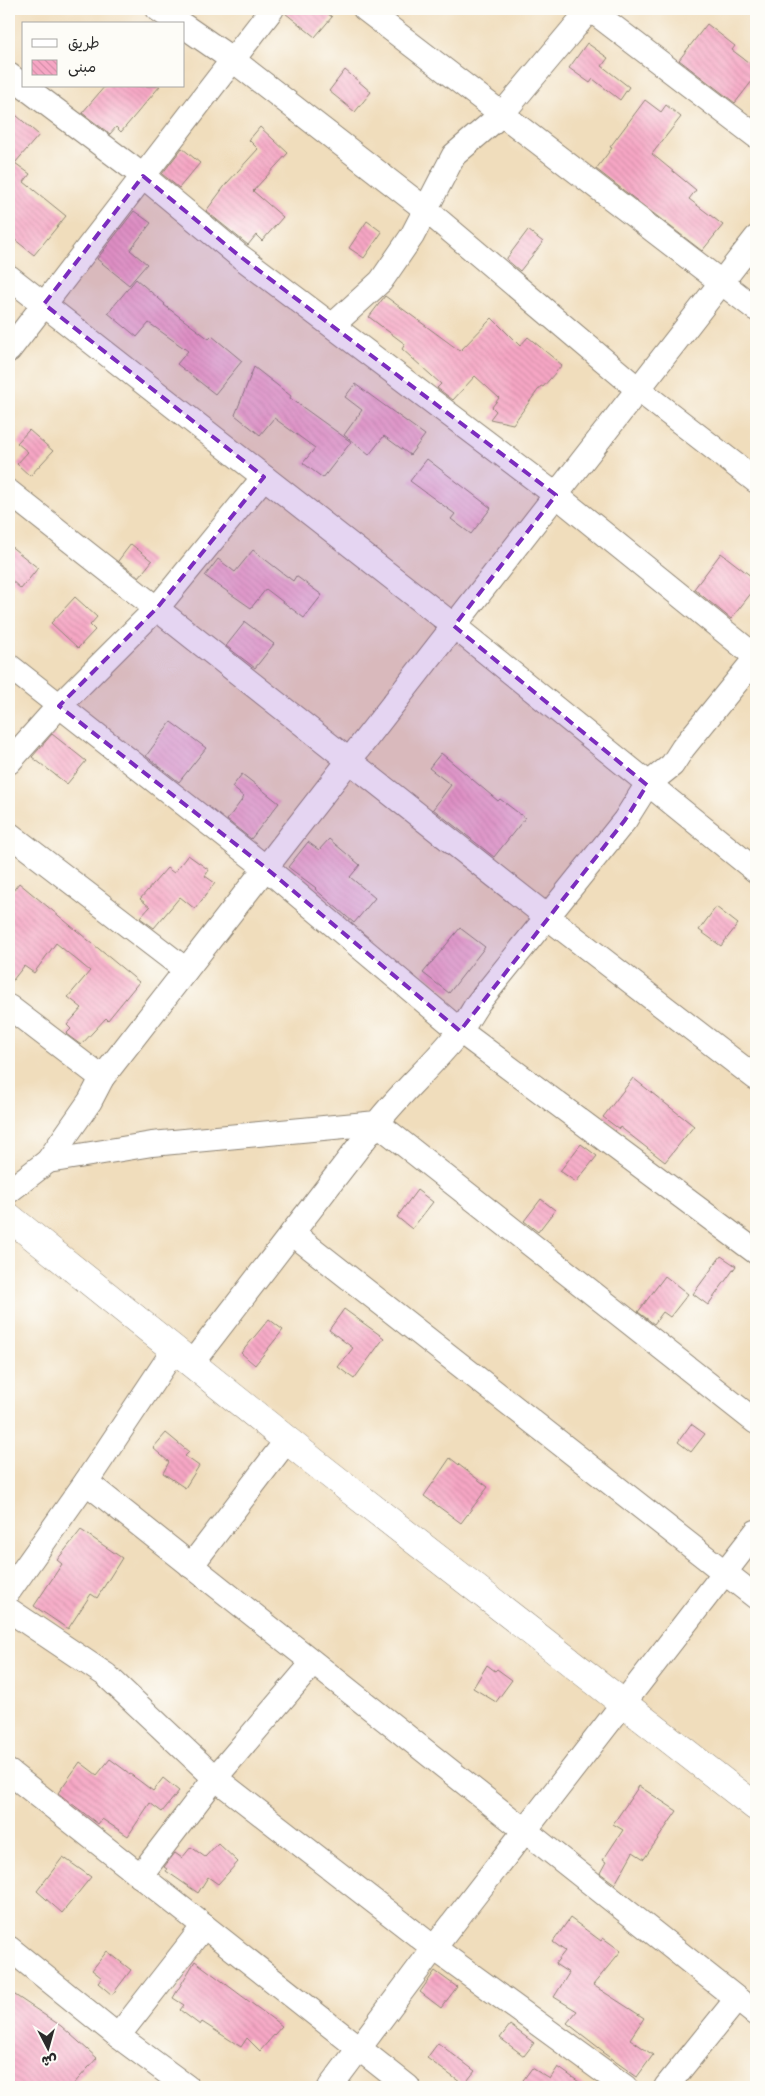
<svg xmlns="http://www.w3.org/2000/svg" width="765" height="2096" font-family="'Comic Neue','Playpen Sans Arabic',sans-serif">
<defs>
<pattern id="building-back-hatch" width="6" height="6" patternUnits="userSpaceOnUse" patternTransform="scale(1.25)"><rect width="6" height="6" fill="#f6a6c4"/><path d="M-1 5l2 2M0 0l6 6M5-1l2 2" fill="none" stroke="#d38fa9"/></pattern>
</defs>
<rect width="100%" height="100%" fill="#fdfcf7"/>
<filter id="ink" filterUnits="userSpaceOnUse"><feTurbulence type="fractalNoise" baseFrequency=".02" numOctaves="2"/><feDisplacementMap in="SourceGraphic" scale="10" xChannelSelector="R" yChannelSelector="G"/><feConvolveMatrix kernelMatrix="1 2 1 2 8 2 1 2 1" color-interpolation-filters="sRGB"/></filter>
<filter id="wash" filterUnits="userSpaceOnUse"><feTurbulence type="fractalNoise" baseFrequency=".0096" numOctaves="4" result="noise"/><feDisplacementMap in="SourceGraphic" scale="20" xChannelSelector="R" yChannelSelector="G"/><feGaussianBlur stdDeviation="1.12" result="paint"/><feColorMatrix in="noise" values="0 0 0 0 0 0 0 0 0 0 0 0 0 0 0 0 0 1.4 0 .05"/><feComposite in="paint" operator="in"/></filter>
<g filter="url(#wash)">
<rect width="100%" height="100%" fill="#f0ddbc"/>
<g id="blocks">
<!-- building -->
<g fill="url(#building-back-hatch)">
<path d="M285 9H322L332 17 315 37 285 13Z"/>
<path d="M707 24 735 46 732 50 756 68V76L735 103 679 60Z"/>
<path d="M587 43 608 58 602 66 629 87 620 100 593 79 590 83 569 68Z"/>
<path d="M345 70 371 92 355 112 329 91Z"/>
<path d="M105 86H160L121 132 116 127 110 134 82 113Z"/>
<path d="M645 100 661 112 666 105 681 117 652 154 696 190 689 199 723 225 702 251 596 169 612 148 610 147Z"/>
<path d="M9 109 39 135 15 163 30 174 24 182 66 216 34 255 9 235Z"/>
<path d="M260 127 288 153 253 191 283 217 262 241 256 235 248 245 206 211 227 183 258 149 249 140Z"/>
<path d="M182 148 200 163 179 188 162 174Z"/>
<path d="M134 211 151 223 130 250 147 264 129 285 97 259Z"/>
<path d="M367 221 382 232 364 258 349 248Z"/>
<path d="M528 230 543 242 520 271 507 260V258Z"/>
<path d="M136 279 165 304 164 305 209 339 212 336 242 361 215 394 177 364 188 351 149 323 137 337 108 313Z"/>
<path d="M385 296 460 351 492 318 520 346 528 337 562 365 543 387 541 386 513 424 490 419 496 411 492 407 499 398 475 376 453 400 437 388 441 384 402 349 405 344 369 317Z"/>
<path d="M254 367 291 396 290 398 351 442 323 478 303 463 315 448 274 418 260 435 235 415Z"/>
<path d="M355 384 425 435 410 455 384 436 369 455 344 435 362 410 345 397Z"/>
<path d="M29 430 53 451 30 476 17 464 28 452 17 443Z"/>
<path d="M427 459 491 508 471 534 451 519 455 514 410 481Z"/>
<path d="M131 544 152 561 139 577 118 561Z"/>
<path d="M9 545 38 568 21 589 9 578Z"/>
<path d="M253 550 293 581 296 576 322 595 304 618 266 589 251 608 205 576 218 559 235 572Z"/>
<path d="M721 553 756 580V587L731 619 694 589Z"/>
<path d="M75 597 97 617 90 625 95 630 78 648 51 623Z"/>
<path d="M245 622 274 644 255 668 226 646Z"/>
<path d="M171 722 206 748 179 782 146 756Z"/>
<path d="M52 734 86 761 67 784 32 757Z"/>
<path d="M441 753 498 801 500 799 525 818 494 857 433 809 451 785 429 768Z"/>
<path d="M242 774 279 803 251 839 227 820 244 797 232 787Z"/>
<path d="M329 839 360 865 350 877 375 898 354 923 315 889 316 888 288 867 308 842 319 850Z"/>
<path d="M188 855 209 870 205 876 215 883 195 909 180 897 154 928 140 918 150 907 140 899 167 868 174 873Z"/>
<path d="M19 883 139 982 108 1020 106 1018 81 1045 66 1034 71 1029 67 1025 82 1008 68 997 90 971 56 943 34 973 24 966 9 985V896Z"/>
<path d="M716 907 738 924 721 946 699 930Z"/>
<path d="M460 928 485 947 449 993 423 973Z"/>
<path d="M633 1078 694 1126 665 1162 620 1127 619 1129 603 1117Z"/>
<path d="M581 1144 597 1156 576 1182 560 1171Z"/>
<path d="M417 1190 433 1202 412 1229 397 1217Z"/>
<path d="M541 1199 555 1210 538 1232 524 1221Z"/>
<path d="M721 1256 736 1266 708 1305 693 1294Z"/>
<path d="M665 1276 688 1294 670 1317 663 1312 654 1324 638 1312Z"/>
<path d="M344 1309 384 1338 354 1379 338 1367 353 1348 329 1330Z"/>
<path d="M269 1319 283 1330 255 1365 241 1353Z"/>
<path d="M691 1424 705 1434 691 1452 678 1442Z"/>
<path d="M166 1433 189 1452 185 1456 199 1466 185 1488 163 1473 169 1462 153 1448Z"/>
<path d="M450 1458 488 1487 461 1523 424 1496Z"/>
<path d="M81 1530 122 1558 97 1598 91 1594 68 1629 34 1606 62 1564 57 1560Z"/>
<path d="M487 1665 495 1671 497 1669 512 1680 496 1702 473 1688Z"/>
<path d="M110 1759 153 1791 163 1778 179 1791 162 1812 150 1803 128 1836 102 1819 98 1824 58 1793 80 1762 97 1775Z"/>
<path d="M639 1786 677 1811 644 1859 633 1852 615 1884 600 1873 606 1862 603 1860 623 1830 613 1824Z"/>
<path d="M218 1843 238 1862 218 1884 208 1877 198 1893 166 1871 167 1869 164 1867 175 1853 182 1858 191 1847 205 1857Z"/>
<path d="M63 1857 91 1877 62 1913 37 1891Z"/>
<path d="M570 1918 601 1941 603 1938 621 1951 593 1985 644 2018 630 2039 653 2055 637 2077 602 2052 603 2051 567 2023 577 2011 554 1997 569 1973 555 1964 565 1951 553 1942Z"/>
<path d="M107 1951 131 1970 112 1995 98 1983 102 1978 92 1970Z"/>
<path d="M195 1961 282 2026 260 2051 247 2038 241 2047 202 2022 200 2025 180 2010 184 2005 173 1998Z"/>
<path d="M435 1971 457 1987 441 2008 420 1992Z"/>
<path d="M9 1991 61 2026 97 2058 71 2087H9Z"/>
<path d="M510 2025 534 2043 524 2056 500 2038Z"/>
<path d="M438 2043 475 2071 464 2085 427 2058Z"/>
<path d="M558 2067 586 2087H518L532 2068 550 2079Z"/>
</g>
</g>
</g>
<g filter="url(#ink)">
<use href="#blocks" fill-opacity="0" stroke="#8e8474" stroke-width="1"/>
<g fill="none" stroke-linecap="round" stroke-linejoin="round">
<defs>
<g id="street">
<path d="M158 9 180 24"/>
<path d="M365 9 756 309"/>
<path d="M590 9 756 136"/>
<path d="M184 26 233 60 425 209 639 390 756 481"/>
<path d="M9 75 143 176 237 254 556 495 756 657"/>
<path d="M9 277 454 626 756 871"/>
<path d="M333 325 381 281 412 236 454 155 502 114 590 9"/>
<path d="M9 350 272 9"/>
<path d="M9 492 546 916 756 1078"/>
<path d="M9 666 266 868 460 1031 756 1252"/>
<path d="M9 762 59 706 157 608 264 477"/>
<path d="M9 834 186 970"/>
<path d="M9 1007 102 1078"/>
<path d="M48 1161 152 1144 377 1123C402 1091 434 1064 459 1032 466 1023 472 1012 478 1003L625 820 647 785 672 765 683 748 756 658"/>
<path d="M9 1191 48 1161 90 1101 102 1078 756 238"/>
<path d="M292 1233 756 1597"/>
<path d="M191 1364 377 1123 756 1422"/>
<path d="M86 1482 756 2014"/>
<path d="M191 1566 287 1440"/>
<path d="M9 1591 86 1482 174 1350"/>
<path d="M9 1610 106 1675 215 1778 434 1948 625 2087"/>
<path d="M9 1772 408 2087"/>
<path d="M140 1876 215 1778 313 1663"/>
<path d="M9 1948 118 2036 187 2087"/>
<path d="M118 2036 204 1926"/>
<path d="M330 2087 434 1948 756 1532"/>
<path d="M666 2087 737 1999"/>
</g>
<path id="secondary" d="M9 1217 318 1465 756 1807"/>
</defs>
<!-- street casing -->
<use href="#street" stroke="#8e8474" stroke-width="26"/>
<!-- secondary casing -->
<use href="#secondary" stroke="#8e8474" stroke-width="29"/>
<!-- street -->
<use href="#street" stroke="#fff" stroke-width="24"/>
<!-- secondary -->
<use href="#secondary" stroke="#fff" stroke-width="28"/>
</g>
</g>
<!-- marked area -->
<path fill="#7b2cbf" fill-opacity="0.2" stroke="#7b2cbf" stroke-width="4" stroke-dasharray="10 6" stroke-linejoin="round" d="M143 176 237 254 556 495 454 626 647 785 625 820 460 1031 266 868 59 706 157 608 264 477 44 304Z"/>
<!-- margin -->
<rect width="765" height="2096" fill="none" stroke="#fdfcf7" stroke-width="30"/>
<!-- legend -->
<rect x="22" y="22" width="162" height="65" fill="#fdfcf7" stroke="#a9a8a5"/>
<rect x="32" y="39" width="25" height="8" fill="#ffffff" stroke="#a9a8a5"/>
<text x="68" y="48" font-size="15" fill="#2b2b2b">طريق</text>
<rect x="32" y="60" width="25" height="15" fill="url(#building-back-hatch)" stroke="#a9a8a5"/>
<text x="68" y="72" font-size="15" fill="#2b2b2b">مبنى</text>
<!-- north arrow -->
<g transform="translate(48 2048) rotate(174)" stroke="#fdfcf7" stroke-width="4" paint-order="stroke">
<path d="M0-4L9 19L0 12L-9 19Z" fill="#2b2b2b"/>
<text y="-8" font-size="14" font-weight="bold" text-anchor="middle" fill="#2b2b2b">ش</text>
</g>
</svg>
